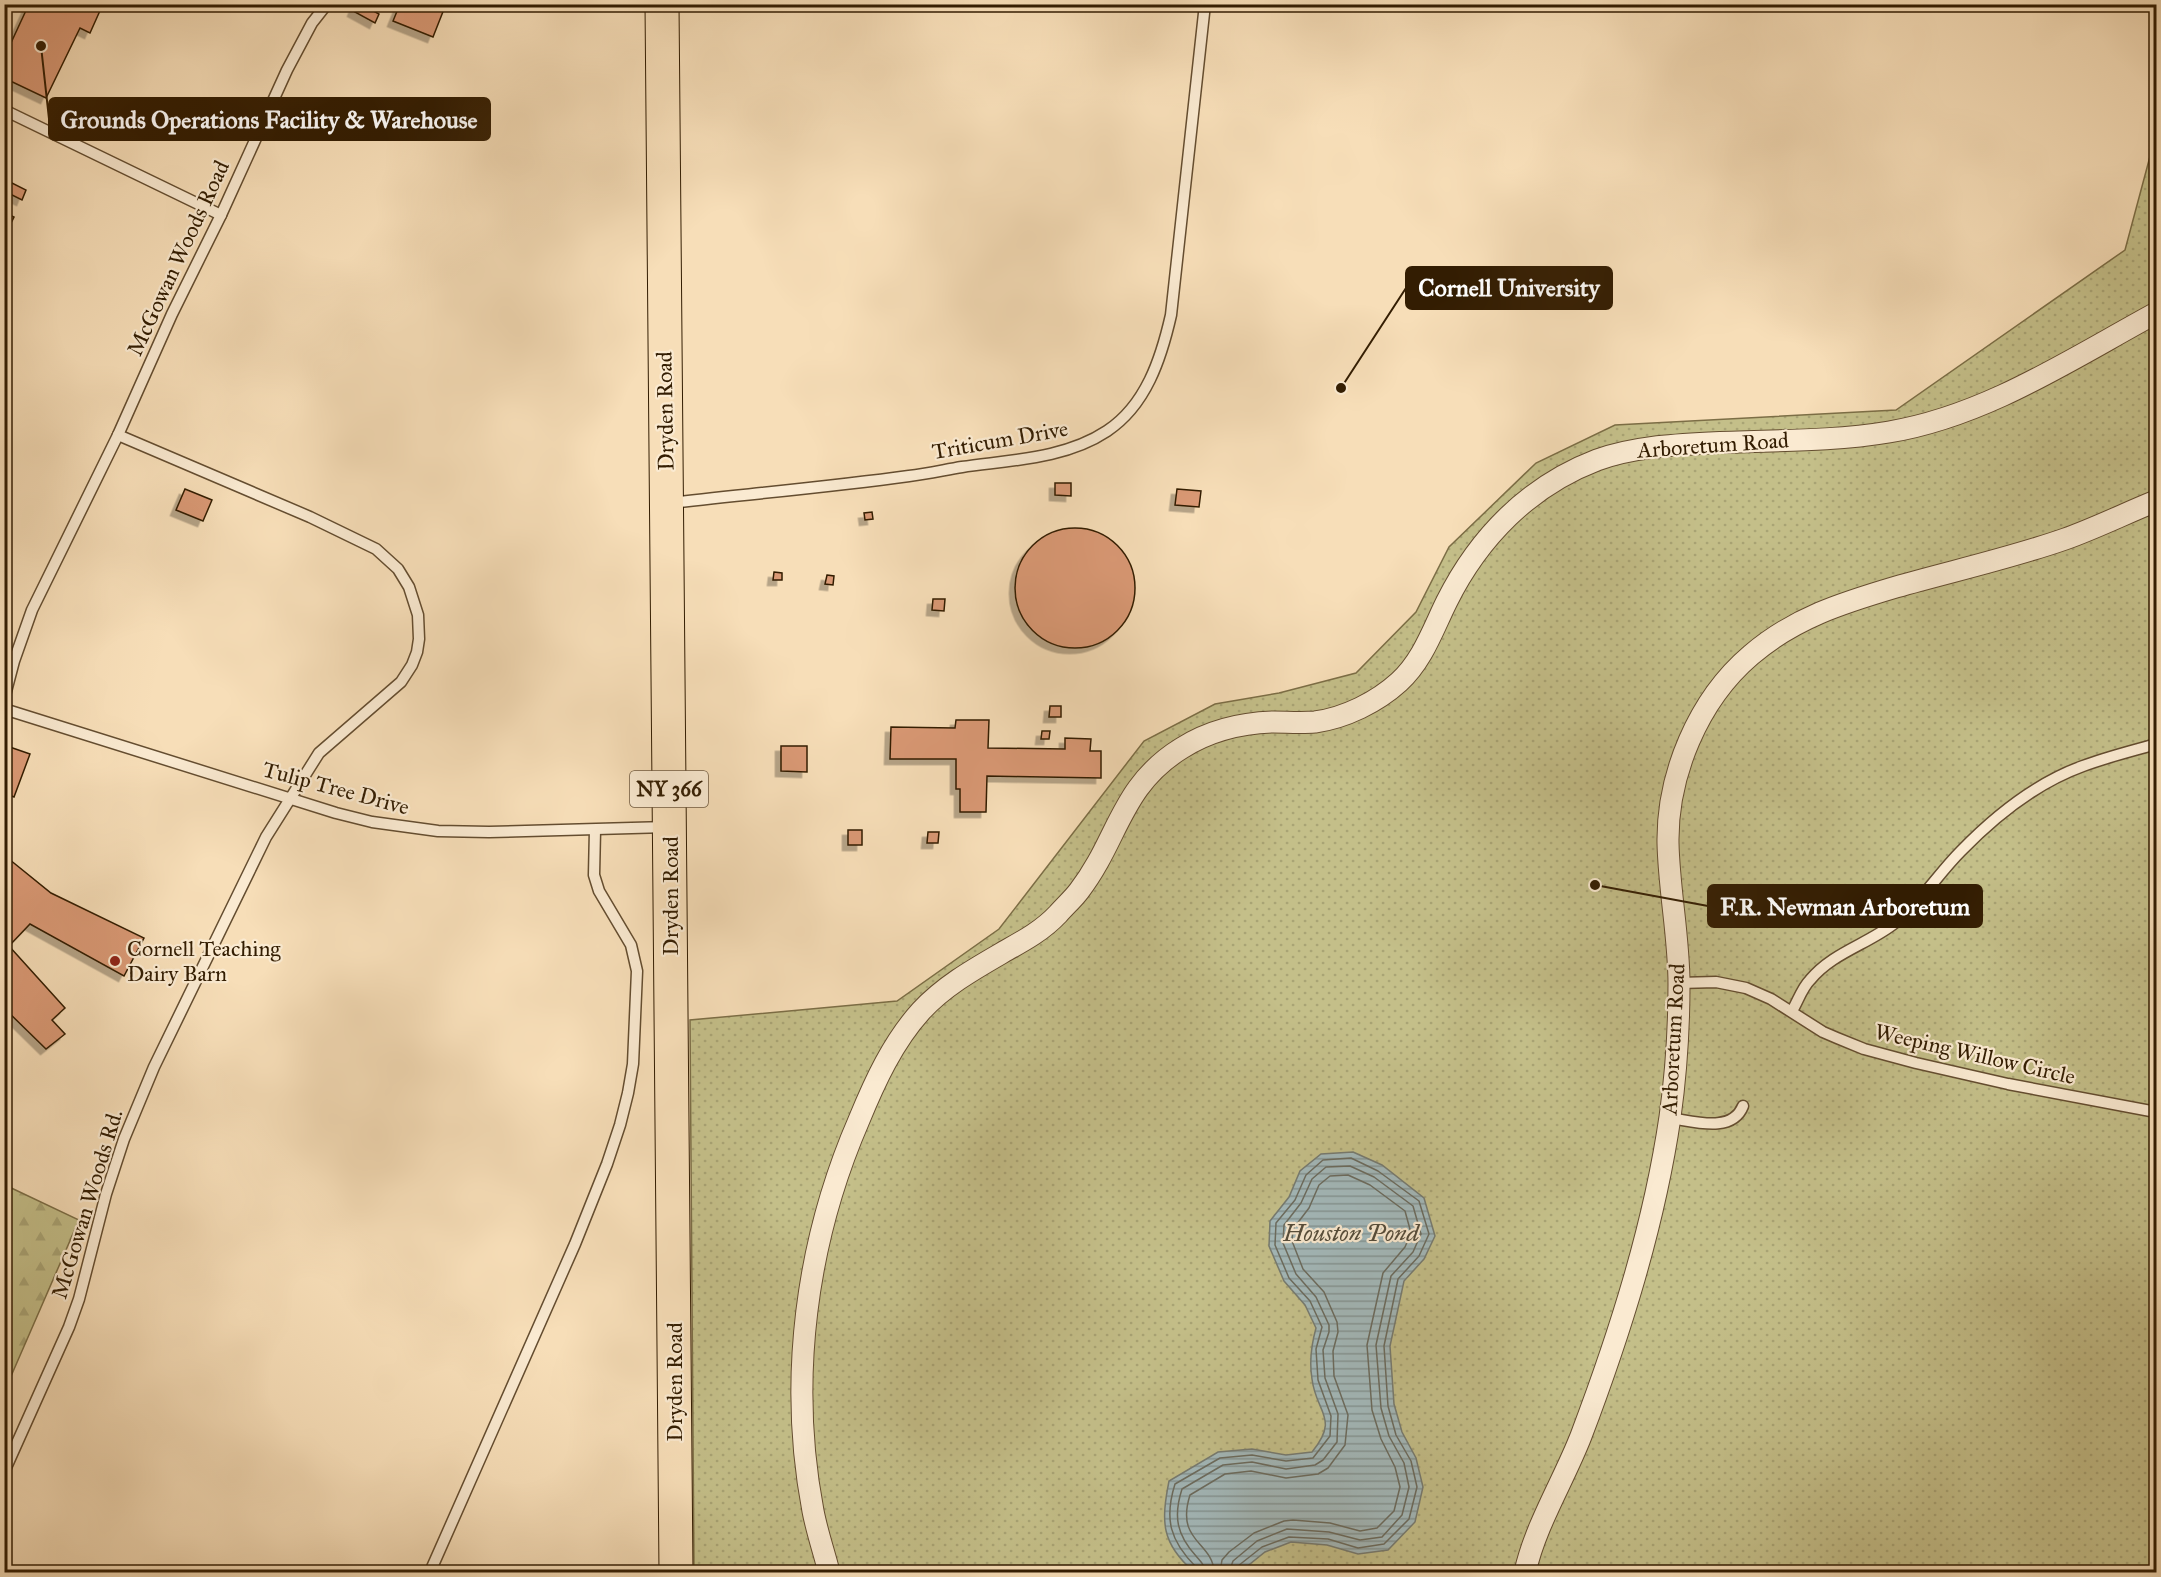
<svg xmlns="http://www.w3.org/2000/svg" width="2161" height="1577" font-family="'IM FELL Great Primer',serif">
<defs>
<pattern id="grass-dots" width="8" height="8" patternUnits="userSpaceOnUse" patternTransform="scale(1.5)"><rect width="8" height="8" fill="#c4bf89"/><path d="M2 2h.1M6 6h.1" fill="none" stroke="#a9a475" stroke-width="1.8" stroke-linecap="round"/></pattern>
<pattern id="forest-firs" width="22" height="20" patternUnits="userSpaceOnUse" patternTransform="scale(1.5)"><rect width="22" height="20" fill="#c4bf89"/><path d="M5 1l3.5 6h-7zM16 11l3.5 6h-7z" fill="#a9a475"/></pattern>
<pattern id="water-rules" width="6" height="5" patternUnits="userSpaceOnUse" patternTransform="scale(1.5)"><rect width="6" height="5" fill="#a3b9bb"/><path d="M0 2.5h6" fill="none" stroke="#859696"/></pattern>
<filter id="shadow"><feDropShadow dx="-5.5" dy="5.5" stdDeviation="0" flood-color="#0004"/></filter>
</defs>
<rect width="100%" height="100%" fill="#f7deb8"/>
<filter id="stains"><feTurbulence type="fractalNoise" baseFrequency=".00333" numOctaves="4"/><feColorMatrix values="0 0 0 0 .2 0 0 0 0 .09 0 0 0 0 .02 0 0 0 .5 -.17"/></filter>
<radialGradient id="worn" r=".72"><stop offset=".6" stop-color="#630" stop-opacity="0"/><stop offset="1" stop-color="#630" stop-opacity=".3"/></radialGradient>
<!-- grass -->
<path fill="url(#grass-dots)" stroke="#7c6e46" stroke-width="1.5" d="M2156 134V1572H694L690 1020 897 1001 999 929 1144 741 1215 704 1279 693 1356 673 1416 612 1449 547 1536 463 1615 425 1896 410 2125 250Z"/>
<!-- forest -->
<path fill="url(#forest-firs)" stroke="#7c6e46" stroke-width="1.5" d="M5 1185 79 1220 5 1390Z"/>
<!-- water -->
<path fill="url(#water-rules)" stroke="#767b71" stroke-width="1.5" d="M1353 1152 1382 1165 1424 1198 1435 1236 1424 1259 1404 1281 1390 1346 1394 1404 1402 1432 1416 1458 1423 1487 1415 1522 1388 1550 1358 1554 1327 1545 1291 1542 1265 1552 1240 1572H1194C1161 1543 1161 1522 1169 1481L1218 1452 1252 1449 1286 1455 1312 1452C1340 1418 1316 1413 1312 1379 1309 1361 1311 1346 1316 1328L1305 1305 1284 1281 1269 1246 1270 1221 1289 1197 1300 1171 1321 1154Z"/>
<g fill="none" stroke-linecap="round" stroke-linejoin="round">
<!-- shore -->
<g stroke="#6b6b5e" stroke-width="1.5">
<path d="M1197 1572 1196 1567C1170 1541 1164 1519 1175 1484L1220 1458 1252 1455 1286 1461 1313 1458 1330 1436 1331 1416 1318 1380 1316 1349 1322 1327 1310 1301 1289 1278 1275 1245 1276 1223 1295 1200 1306 1175 1323 1160 1351 1158 1378 1171 1419 1201 1429 1234 1419 1256 1398 1279 1384 1346 1388 1406 1396 1435 1411 1461 1417 1487 1409 1519 1384 1544 1358 1548 1328 1539 1289 1537 1262 1547 1238 1566 1237 1572"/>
<path d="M1205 1572C1204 1564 1201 1562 1196 1556 1177 1535 1173 1517 1182 1489L1223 1465 1252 1462 1286 1469 1315 1465 1323 1460 1337 1442 1338 1414 1325 1378 1323 1350 1329 1332V1325L1316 1297 1296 1274 1283 1243 1284 1225 1301 1203 1312 1179 1326 1167 1350 1166 1374 1177 1413 1206 1421 1234 1413 1252 1391 1276 1376 1345 1381 1408 1389 1436 1404 1463 1409 1487 1402 1515 1382 1537 1360 1540 1329 1532 1287 1529 1257 1541 1233 1561 1229 1572"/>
<path d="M1214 1572C1213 1542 1175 1542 1190 1495L1225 1474 1251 1471 1286 1478 1318 1474 1328 1468 1345 1445 1348 1415 1334 1376 1333 1351 1338 1332 1337 1322 1324 1292 1303 1269 1292 1241 1293 1229 1309 1208 1319 1185 1330 1176 1348 1175 1370 1185 1405 1211 1411 1233 1405 1247 1383 1273 1367 1345 1372 1410 1381 1439 1395 1467 1400 1487 1394 1511 1377 1528 1360 1531 1330 1523 1293 1520 1284 1521 1254 1533 1229 1552 1222 1560 1220 1572"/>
</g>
</g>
<!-- building -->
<g fill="#da9975" stroke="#331d02" stroke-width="1.5" filter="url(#shadow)">
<path d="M29 4H103L90 33 80 28 46 98 4 78V58Z"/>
<path d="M356 4H361L379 14 375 23 353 11Z"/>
<path d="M400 4H446L433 37 393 21Z"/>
<path d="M4 179 26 190 22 200 4 191Z"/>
<path d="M4 212 14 217 10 225 4 223Z"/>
<path d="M1055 483H1071V496L1055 495Z"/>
<path d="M185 489 212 500 203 521 176 510Z"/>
<path d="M1177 489 1201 491 1199 507 1175 505Z"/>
<path d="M872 512 873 519 865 520 864 513Z"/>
<circle cx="1075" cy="588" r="60"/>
<path d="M774 572 782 573V580H773Z"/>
<path d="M827 575 834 576 833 585 825 584Z"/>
<path d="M933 599H945L944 611 932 610Z"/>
<path d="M1050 706H1061V717H1049Z"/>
<path d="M956 720H989L988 748 1065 749V738L1091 739 1090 751H1101V778L987 776 986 812H960V789H956V759H890L891 727 955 728Z"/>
<path d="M1042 731H1050L1049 739H1041Z"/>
<path d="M4 745 30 754 14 797 4 793Z"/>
<path d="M781 746H807V772L781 771Z"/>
<rect x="848" y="830" width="14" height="15"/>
<path d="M928 832H939L938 843H927Z"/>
<path d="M4 855 51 893 144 938 124 976 30 924 9 946 65 1008 52 1020 65 1034 46 1049 4 1008Z"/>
</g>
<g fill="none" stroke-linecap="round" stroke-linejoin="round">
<defs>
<g id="lane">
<path d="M4 110 221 215"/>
<path d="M669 503C749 494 829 487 909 476 927 474 944 470 962 467 1010 460 1065 459 1107 431 1146 405 1161 359 1171 315L1205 4"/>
<path d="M4 699 14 661 32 610 118 435 172 314 221 215 287 70 312 23 327 4"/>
<path d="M4 709 336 813 372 822 438 831 489 832 667 827"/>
<path d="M1679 983 1716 982 1746 988 1771 999 1823 1032 1837 1038 1864 1049 1916 1063 2008 1084 2156 1112"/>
<path d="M1792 1011C1798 1001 1802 988 1810 980 1833 952 1869 944 1896 922 1921 902 1938 874 1961 851 1995 816 2036 783 2083 766 2107 757 2132 751 2156 744"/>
<path d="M1670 1118C1693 1121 1732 1134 1743 1106"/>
<path d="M4 1472 69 1327 79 1299 106 1194 124 1139 154 1067 266 837 319 753 401 682 412 665 417 652 419 639 418 615 409 587 398 569 376 549 310 517 118 435"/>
<path d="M430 1572 575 1244 607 1164 620 1125 628 1093 633 1064 637 971 631 945 599 891 594 875 595 830"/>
</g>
<g id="street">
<path d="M829 1572C824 1552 817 1532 813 1511 788 1380 806 1242 859 1120 875 1081 893 1042 921 1011 945 985 976 968 1007 950 1025 940 1043 930 1058 914 1065 906 1073 899 1079 891 1119 839 1120 786 1182 748 1209 731 1241 723 1273 722 1286 722 1301 723 1315 722 1345 718 1377 702 1399 682 1423 660 1433 629 1447 601 1479 537 1529 486 1597 460 1633 447 1672 445 1710 443 1770 440 1830 442 1889 432 1986 416 2071 359 2156 313"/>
<path d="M1525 1572C1536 1524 1563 1482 1581 1436 1620 1333 1654 1226 1670 1117 1676 1074 1679 1028 1679 984 1679 937 1669 890 1668 843 1667 775 1698 700 1751 655 1794 618 1842 603 1896 587 1952 571 2011 558 2065 539 2096 528 2126 513 2156 501"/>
</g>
<path id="primary" d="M662 4 676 1572"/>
</defs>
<!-- lane casing -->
<use href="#lane" stroke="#644d30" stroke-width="13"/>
<!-- street casing -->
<use href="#street" stroke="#644d30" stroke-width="23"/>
<!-- primary casing -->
<use href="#primary" stroke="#331d02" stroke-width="35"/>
<!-- lane -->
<use href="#lane" stroke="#faead1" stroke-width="10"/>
<!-- street -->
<use href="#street" stroke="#faead1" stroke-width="21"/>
<!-- primary -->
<use href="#primary" stroke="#f7deb8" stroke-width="33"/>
</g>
<!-- markers -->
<circle fill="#8f2418" stroke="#faead1" stroke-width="2" cx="115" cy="961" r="6"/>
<g text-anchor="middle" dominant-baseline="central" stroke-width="4.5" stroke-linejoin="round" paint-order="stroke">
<!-- shield labels -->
<rect fill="#faead1" stroke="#6f5a40" stroke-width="1.5" x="630" y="771" width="78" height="36" rx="4.5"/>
<g font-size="21" font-weight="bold" fill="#331d02">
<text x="669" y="789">NY 366</text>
</g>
<!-- street labels -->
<g font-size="22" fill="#331d02" stroke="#faead1">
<text transform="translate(178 258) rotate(-65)">McGowan Woods Road</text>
<text transform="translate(665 411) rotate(-91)">Dryden Road</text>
<text transform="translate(1000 440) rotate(-10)">Triticum Drive</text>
<text transform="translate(1713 445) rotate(-4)">Arboretum Road</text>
<text transform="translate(336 788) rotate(15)">Tulip Tree Drive</text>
<text transform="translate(670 896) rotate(-90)">Dryden Road</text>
<text transform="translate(1673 1039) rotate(-87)">Arboretum Road</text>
<text transform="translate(1975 1054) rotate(13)">Weeping Willow Circle</text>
<text transform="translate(87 1204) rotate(-73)">McGowan Woods Rd.</text>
<text transform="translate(674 1382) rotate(-90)">Dryden Road</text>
</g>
<!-- poi labels -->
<g font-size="22" fill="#331d02" stroke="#faead1" text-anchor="start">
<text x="127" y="948">Cornell Teaching<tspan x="127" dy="25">Dairy Barn</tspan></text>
</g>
<!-- water labels -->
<g font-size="24" font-style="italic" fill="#554c3a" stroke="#faead1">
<text x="1351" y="1233">Houston Pond</text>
</g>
</g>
<!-- callouts -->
<path fill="none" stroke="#331d02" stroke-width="2" d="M41 46L49 119M1341 388L1406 288M1595 885L1708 906"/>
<g fill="#331d02" stroke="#faead1" stroke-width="2">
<circle cx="41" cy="46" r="6"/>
<circle cx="1341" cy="388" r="6"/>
<circle cx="1595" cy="885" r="6"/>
</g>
<g fill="#331d02" stroke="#331d02" stroke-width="2">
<rect x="49" y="98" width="441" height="42" rx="6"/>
<rect x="1406" y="267" width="206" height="42" rx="6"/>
<rect x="1708" y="885" width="274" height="42" rx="6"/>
</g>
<g font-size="24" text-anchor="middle" font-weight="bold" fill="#fff">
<text x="269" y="128">Grounds Operations Facility &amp; Warehouse</text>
<text x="1509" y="296">Cornell University</text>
<text x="1845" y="915">F.R. Newman Arboretum</text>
</g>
<!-- margin -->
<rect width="2161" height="1577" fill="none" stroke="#f7deb8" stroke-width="24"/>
<rect x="6" y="6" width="2149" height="1565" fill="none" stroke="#331d02" stroke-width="3"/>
<rect x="12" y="12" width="2137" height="1553" fill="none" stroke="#331d02" stroke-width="1.5"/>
<rect width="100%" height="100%" filter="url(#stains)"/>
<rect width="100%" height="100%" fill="url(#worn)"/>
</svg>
